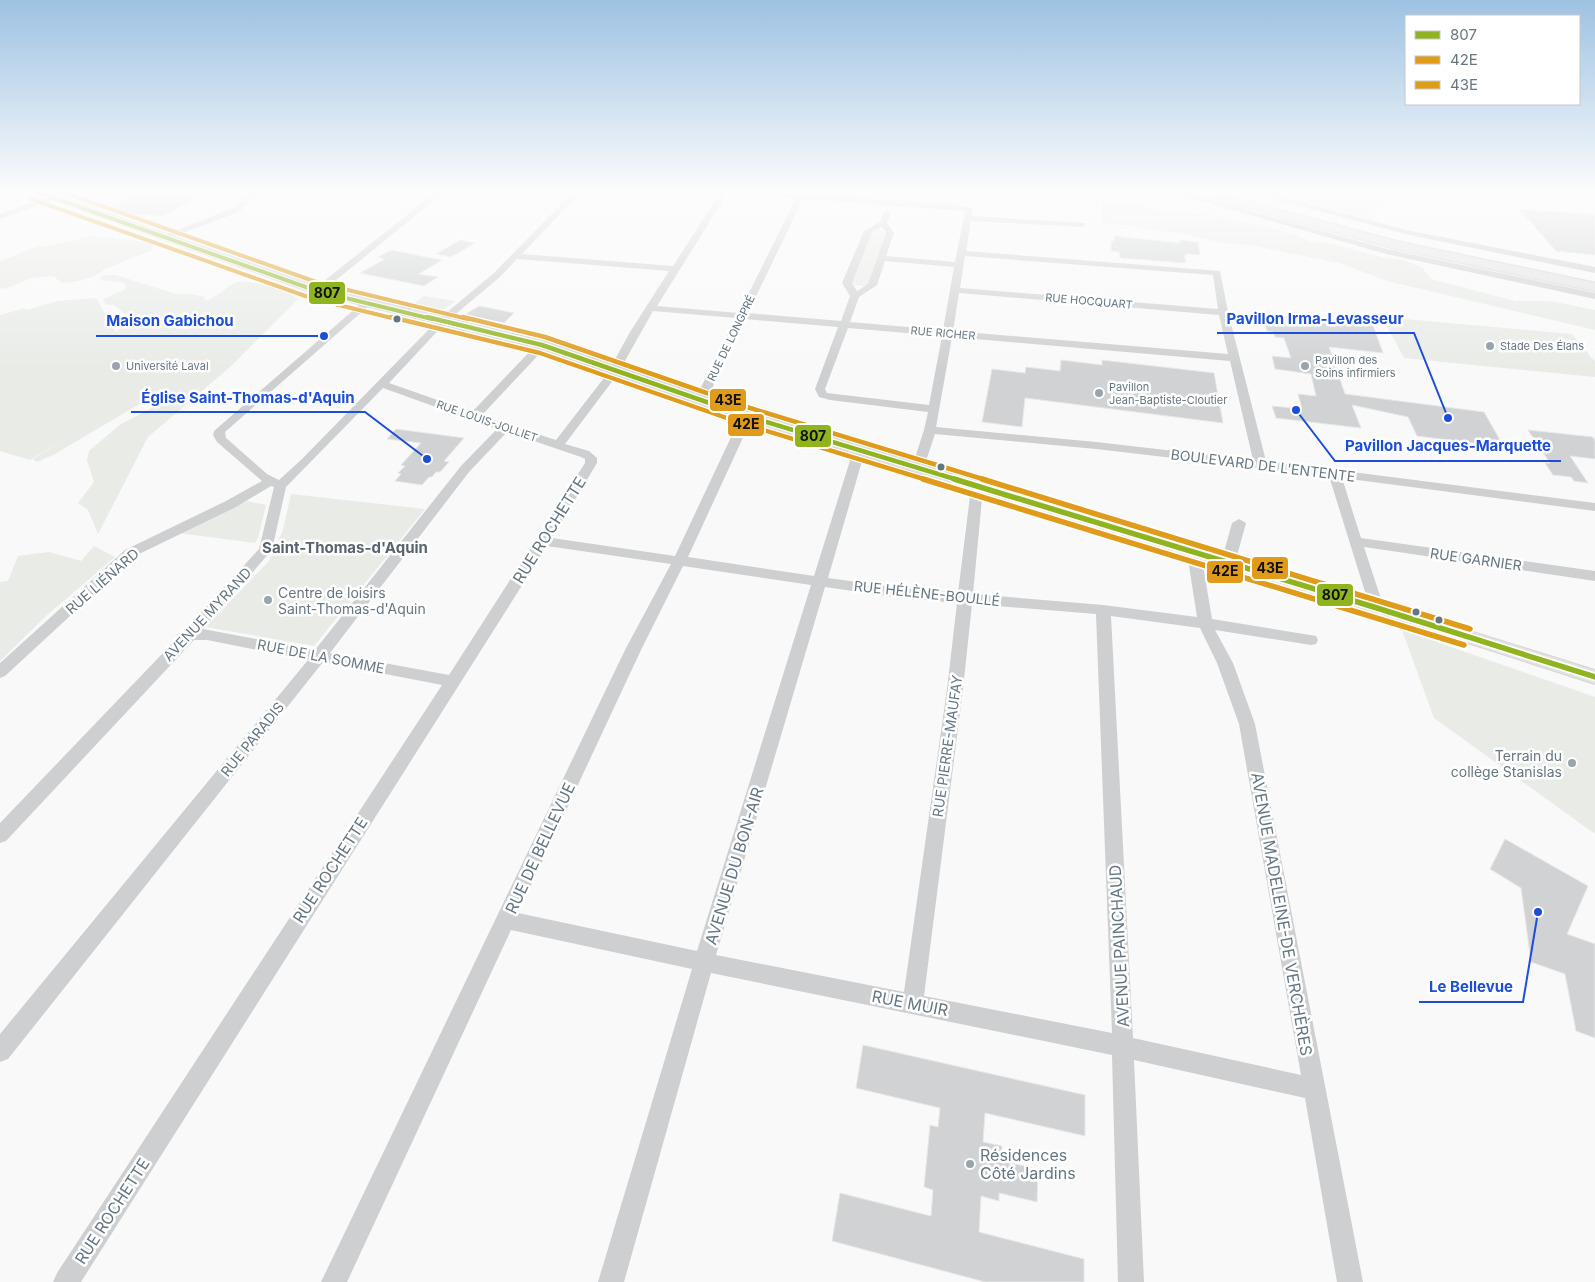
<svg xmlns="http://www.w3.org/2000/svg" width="1595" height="1282" font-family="Inter,sans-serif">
<rect width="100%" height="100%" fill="#f9f9f9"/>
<!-- green -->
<g fill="#e8ebe6">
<path d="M982 191H1061L1110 202H1132L1160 211 1208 215 1260 225 1296 235 1311 242 1332 244 1385 258 1403 260 1422 267 1431 279 1515 301H1551L1595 310V330L1387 281 1343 264 1255 246 1217 242 1189 235 1102 222 1101 203H1082L982 194Z"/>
<path d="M1256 191 1270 194 1264 191H1322L1339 195 1346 191H1384L1389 201 1369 216 1374 218 1372 220 1305 203 1371 221H1369Z"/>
<path d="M878 230 886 233 868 284 864 286 854 285 852 283 872 232Z"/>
<path d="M92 236 148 242 154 245 152 250 105 269C94 279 76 282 62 283L53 276 31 278 5 289 0 287V261L35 247 57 244Z"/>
<path d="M109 275H116L176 294H191L205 297 204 301C217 298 223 289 234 283 246 277 288 291 298 299L230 367 148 437 98 534 88 510 78 503 94 482 87 460 89 451 121 424 154 407 160 400 163 390 55 454 37 462 33 459 81 431 30 460 0 451V315L24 308 26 310 58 301 96 298 116 332 126 322 128 317 114 305H106L103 299 126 289V285L121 282 100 280 102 276Z"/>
<path d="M424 296 456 301C438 315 432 311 411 306Z"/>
<path d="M1382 317 1572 334 1595 362V377L1404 358Z"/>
<path d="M291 494 425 509 314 646 206 627 269 561 283 530Z"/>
<path d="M247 501 266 505 258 538 255 543 178 533Z"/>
<path d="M94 546 115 557 46 616 0 661V582L8 581 18 556 49 552 81 561Z"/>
<path d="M1402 630 1595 697V834L1434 718Z"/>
</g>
<!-- building -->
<g fill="#d0d2d3" stroke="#e8e8e8">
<path d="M144 193 196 198 163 216 142 214 137 216 112 206Z"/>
<path d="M1519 209 1595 215V255L1556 251Z"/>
<path d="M1114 236 1180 243 1179 240 1198 242 1200 255 1186 254V256L1184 255 1186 263 1120 258 1119 252 1111 251V241H1114Z"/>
<path d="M460 240 475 243 451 257 436 254Z"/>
<path d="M391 250 442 260 419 274 438 277 424 286 360 273 385 259 378 257Z"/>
<path d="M479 306 490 308 514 313 504 323 464 315Z"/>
<path d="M1261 313 1373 325 1383 353 1329 347 1345 394 1484 412 1504 447 1417 436 1408 417 1352 405 1361 428 1276 418 1272 406 1302 409 1298 394 1316 396 1311 374 1275 369 1272 356 1291 358 1284 338 1275 337 1273 332 1267 331Z"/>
<path d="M1061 360 1102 365V360L1214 373 1223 423 1025 398 1022 427 982 422 992 369 1025 373 1026 367 1060 371Z"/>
<path d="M396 429 464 438 444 461 449 462 440 472H436L432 477H429L422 485 395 481 401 474 398 473 405 466 401 465 421 443 387 439Z"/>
<path d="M1528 430 1593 437 1595 441V459L1570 456 1588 483 1574 481 1571 477 1553 475 1545 463H1550Z"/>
<path d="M1505 839 1588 886 1567 934 1595 944V1038L1576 1031 1565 974 1531 962 1521 888 1490 869Z"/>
<path d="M863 1045 1085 1095V1136L985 1113 983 1142 1002 1146 1001 1161 1038 1169 1037 1202 999 1193V1201L981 1196 979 1232 1084 1259V1282H985L832 1241 840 1193 931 1216 933 1190 924 1187 930 1125 938 1127 940 1108 856 1088Z"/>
</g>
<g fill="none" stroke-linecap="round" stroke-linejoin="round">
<defs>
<path id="major" d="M29 191H43L321 288 546 342 752 413 1383 604 1595 670V684L1371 612 742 419 538 348 313 293Z"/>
<path id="highway" d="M1193 191H1210L1399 242 1595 283V291L1397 249 1194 193Z"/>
</defs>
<!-- major casing -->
<use href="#major" stroke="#d5d6d7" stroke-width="2"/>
<!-- highway casing -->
<use href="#highway" stroke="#d5d6d6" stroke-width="3"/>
<!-- minor -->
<g fill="#cecfd0" fill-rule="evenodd">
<path d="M252 191H261L239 212 169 238 162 236 233 208Z"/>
<path d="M437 191H446L320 293H314V289Z"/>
<path d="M574 191H582L522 254 673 266 720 193 718 191H756L958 205 972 208V216L1085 223 1086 225 1082 227 971 221 966 251 1220 271 1228 312 1266 461 1595 503V511L1342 478 1361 538 1595 571V581L1364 547 1384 608 1382 612H1372L1370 608 1329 476 1096 449 935 434 923 470 917 474 911 470 924 430 928 412 830 400 819 397 815 389 838 327 745 319 707 399 701 402 695 399 736 318 653 311 617 375 565 444 589 451 597 458V463L552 538 675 556 741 416 747 413 753 416 688 557 814 576 853 451 859 447 865 451 828 578 901 588 958 593 971 488 977 484 983 488 973 594 1103 605 1197 617 1187 553 1189 550H1199L1201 553 1212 619 1316 636 1318 640 1316 644 1311 645 1215 630 1233 663 1255 724 1363 1282H1337L1305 1098 1134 1060 1144 1282H1118L1112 1055 711 973 624 1282H598L692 969 511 930 347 1282H321L625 650 671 564 547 546 81 1282H53L57 1273 442 685 323 662 8 1059 0 1062V1034L308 660 207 640H194L6 841 0 843V823L185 630 259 549 274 487 271 486 236 507 135 556 5 676 0 678V663L125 550 226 501 262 481 217 442 213 435 214 431 364 301H370L372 303 225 432 226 438 267 474 279 480 302 459 440 318 494 273ZM727 194 796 198 739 313 657 306ZM803 199 965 211 955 262 886 256 894 233 887 223 891 213 887 211 883 213 880 222 864 231 842 283 850 296 841 321 748 313ZM882 227 886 233 868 284 857 291 852 283 872 232ZM965 256 1213 275 1218 309 960 288ZM517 259 669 271 630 332 607 374 556 440 481 416 546 347V343H538L472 412 389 383 446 322 500 277ZM885 261 954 267 943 330 850 322 859 297 877 285ZM959 293 1219 315 1228 354 953 331ZM848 328 942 336 929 405 827 393 825 389ZM952 337 1230 361 1253 460 1096 442 936 427ZM383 388 497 429 461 466 315 650 203 629 272 550 286 487ZM507 432 581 457 585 459V463L449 675 330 653 469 472ZM683 566 811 585 697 951 518 913 641 650ZM825 587 901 598 957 603 947 689 904 992 716 955ZM972 604 1096 614 1112 1033 924 996 963 689ZM1111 616 1200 628 1217 663 1239 724 1301 1075 1133 1038Z"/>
<path d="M1166 191H1179L1391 250 1595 293V299L1386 254Z"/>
<path d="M1246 191H1259L1406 230 1595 267V273L1405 234Z"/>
<path d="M50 196 57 198 0 219V214Z"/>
<path d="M1239 519 1246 523 1235 563 1233 566H1223L1221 563 1232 523Z"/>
</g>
<!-- major -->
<use href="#major" fill="#e1e2e2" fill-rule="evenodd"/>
<!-- highway -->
<use href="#highway" fill="#e1e2e2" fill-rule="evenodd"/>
<defs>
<path id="bus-1-far2" d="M34 191 317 291 432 319"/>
<path id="bus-1-far1" d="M427 317 542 345 747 416 958 480"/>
<path id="bus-1" d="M954 479 1377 608 1595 677"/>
<path id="bus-2-far2" d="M31 199 314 299 396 319"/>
<path id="bus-2-far1" d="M391 317 540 353 744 424 927 480"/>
<path id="bus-2" d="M923 479 1464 645"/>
<path id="bus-3-far2" d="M60 191 319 283 468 319"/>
<path id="bus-3-far1" d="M463 317 545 337 750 408 986 480"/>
<path id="bus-3" d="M982 479 1470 629"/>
</defs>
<!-- bus-1-far2 casing -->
<use href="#bus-1-far2" stroke="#fff" stroke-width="5.5"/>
<!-- bus-1-far1 casing -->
<use href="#bus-1-far1" stroke="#fff" stroke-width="7"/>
<!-- bus-1 casing -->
<use href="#bus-1" stroke="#fff" stroke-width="9"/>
<!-- bus-2-far2 casing -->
<use href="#bus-2-far2" stroke="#fff" stroke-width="5.5"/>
<!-- bus-2-far1 casing -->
<use href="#bus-2-far1" stroke="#fff" stroke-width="7"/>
<!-- bus-2 casing -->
<use href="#bus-2" stroke="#fff" stroke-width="9"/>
<!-- bus-3-far2 casing -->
<use href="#bus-3-far2" stroke="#fff" stroke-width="5.5"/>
<!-- bus-3-far1 casing -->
<use href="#bus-3-far1" stroke="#fff" stroke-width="7"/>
<!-- bus-3 casing -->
<use href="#bus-3" stroke="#fff" stroke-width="9"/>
<!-- bus-1-far2 -->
<use href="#bus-1-far2" stroke="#90b41f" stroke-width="4"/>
<!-- bus-1-far1 -->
<use href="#bus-1-far1" stroke="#90b41f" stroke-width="4.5"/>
<!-- bus-1 -->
<use href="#bus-1" stroke="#90b41f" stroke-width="5.5"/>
<!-- bus-2-far2 -->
<use href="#bus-2-far2" stroke="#e09b1a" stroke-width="4"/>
<!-- bus-2-far1 -->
<use href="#bus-2-far1" stroke="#e09b1a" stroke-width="4.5"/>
<!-- bus-2 -->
<use href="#bus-2" stroke="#e09b1a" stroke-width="5.5"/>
<!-- bus-3-far2 -->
<use href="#bus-3-far2" stroke="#e09b1a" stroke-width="4"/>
<!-- bus-3-far1 -->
<use href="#bus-3-far1" stroke="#e09b1a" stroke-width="4.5"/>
<!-- bus-3 -->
<use href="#bus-3" stroke="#e09b1a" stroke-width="5.5"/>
</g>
<!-- sky -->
<linearGradient id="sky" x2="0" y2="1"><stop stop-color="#9dc2e2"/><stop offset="0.52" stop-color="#fcfcfc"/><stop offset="1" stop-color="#fcfcfc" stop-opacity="0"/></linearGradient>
<rect width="1595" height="370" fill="url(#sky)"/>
<!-- markers -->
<g fill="#657683" stroke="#fff" stroke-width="2">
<circle cx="397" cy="319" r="4.5"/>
<circle cx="941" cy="467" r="4.5"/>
<circle cx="1416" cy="612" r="4.5"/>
<circle cx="1439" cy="620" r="4.5"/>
</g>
<g fill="#99a4ac" stroke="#fff" stroke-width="2">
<circle cx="1490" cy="346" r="5"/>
<circle cx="116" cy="366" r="5"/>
<circle cx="1305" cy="366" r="5"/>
<circle cx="1099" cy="393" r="5"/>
<circle cx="268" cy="600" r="5"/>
<circle cx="1572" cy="763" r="5"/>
<circle cx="970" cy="1164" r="5"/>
</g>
<g text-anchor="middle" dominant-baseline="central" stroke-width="5" stroke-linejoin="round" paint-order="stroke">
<!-- far-street labels -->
<g font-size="11" fill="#657683" stroke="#fff">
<text transform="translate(1089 301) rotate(5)">RUE HOCQUART</text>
<text transform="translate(943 333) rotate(5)">RUE RICHER</text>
<text transform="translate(731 338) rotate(-64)">RUE DE LONGPRÉ</text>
<text transform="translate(487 421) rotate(19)">RUE LOUIS-JOLLIET</text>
</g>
<!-- far-poi labels -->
<g font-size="11" fill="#657683" stroke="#fff" text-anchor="start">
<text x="1500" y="346">Stade Des Élans</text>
<text x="1315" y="360">Pavillon des<tspan x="1315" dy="13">Soins infirmiers</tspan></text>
<text x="126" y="366">Université Laval</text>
<text x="1109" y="387">Pavillon<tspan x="1109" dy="13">Jean-Baptiste-Cloutier</tspan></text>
</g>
<!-- street labels -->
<g font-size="14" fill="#657683" stroke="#fff">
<text transform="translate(1263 465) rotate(7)">BOULEVARD DE L'ENTENTE</text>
<text transform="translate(1476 559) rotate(8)">RUE GARNIER</text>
<text transform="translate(102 581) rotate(-41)">RUE LIÉNARD</text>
<text transform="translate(927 593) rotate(6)">RUE HÉLÈNE-BOULLÉ</text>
<text transform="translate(207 614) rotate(-47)">AVENUE MYRAND</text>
<text transform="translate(321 656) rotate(11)">RUE DE LA SOMME</text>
<text transform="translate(252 739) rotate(-51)">RUE PARADIS</text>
<text transform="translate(947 746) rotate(-82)">RUE PIERRE-MAUFAY</text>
</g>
<!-- poi labels -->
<g font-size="14" fill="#657683" stroke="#fff" text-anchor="start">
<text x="278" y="592">Centre de loisirs<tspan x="278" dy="16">Saint-Thomas-d'Aquin</tspan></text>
<text x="1562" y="755" text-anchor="end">Terrain du<tspan x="1562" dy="16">collège Stanislas</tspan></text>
</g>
<!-- neighbourhood labels -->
<g font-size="15" font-weight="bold" fill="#57646e" stroke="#fff">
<text x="345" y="547">Saint-Thomas-d'Aquin</text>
</g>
<!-- near-street labels -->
<g font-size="16" fill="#657683" stroke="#fff">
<text transform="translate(549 530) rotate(-58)">RUE ROCHETTE</text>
<text transform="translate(540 848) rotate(-65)">RUE DE BELLEVUE</text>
<text transform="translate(734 866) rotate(-73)">AVENUE DU BON-AIR</text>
<text transform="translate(330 870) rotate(-57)">RUE ROCHETTE</text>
<text transform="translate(1282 914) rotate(80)">AVENUE MADELEINE-DE VERCHÈRES</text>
<text transform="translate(1119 946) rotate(-93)">AVENUE PAINCHAUD</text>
<text transform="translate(910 1003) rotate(11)">RUE MUIR</text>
<text transform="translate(112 1211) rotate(-57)">RUE ROCHETTE</text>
</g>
<!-- near-poi labels -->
<g font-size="16" fill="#657683" stroke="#fff" text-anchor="start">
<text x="980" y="1155">Résidences<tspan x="980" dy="18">Côté Jardins</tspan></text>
</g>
</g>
<!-- callouts -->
<path fill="none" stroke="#1d4ed8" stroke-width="2" d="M1448 418L1414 333H1217M324 336L244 336H96M427 459L365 412H131M1296 410L1335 461H1561M1538 912L1523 1002H1419"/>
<g fill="#1d4ed8" stroke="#fff" stroke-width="2">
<circle cx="1448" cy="418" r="5"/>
<circle cx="324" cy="336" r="5"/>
<circle cx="427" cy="459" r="5"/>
<circle cx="1296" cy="410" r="5"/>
<circle cx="1538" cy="912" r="5"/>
</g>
<g font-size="15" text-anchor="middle" font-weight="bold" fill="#1d4ed8" stroke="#fff" stroke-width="5" stroke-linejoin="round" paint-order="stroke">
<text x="1315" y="324">Pavillon Irma-Levasseur</text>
<text x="170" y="326">Maison Gabichou</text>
<text x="248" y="403">Église Saint-Thomas-d'Aquin</text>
<text x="1448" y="451">Pavillon Jacques-Marquette</text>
<text x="1471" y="992">Le Bellevue</text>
</g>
<g stroke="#fff" stroke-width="2">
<rect x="308" y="281" width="38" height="24" rx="5" fill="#90b41f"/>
<rect x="709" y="388" width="38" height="24" rx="5" fill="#e09b1a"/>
<rect x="727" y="413" width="38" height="24" rx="5" fill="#e09b1a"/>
<rect x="794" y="424" width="38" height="24" rx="5" fill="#90b41f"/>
<rect x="1251" y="556" width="38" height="24" rx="5" fill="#e09b1a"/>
<rect x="1206" y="560" width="38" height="24" rx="5" fill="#e09b1a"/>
<rect x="1316" y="583" width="38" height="24" rx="5" fill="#90b41f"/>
</g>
<g font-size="14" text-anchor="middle" font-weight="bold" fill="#111">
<text x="327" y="298">807</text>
<text x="728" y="405">43E</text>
<text x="746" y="429">42E</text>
<text x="813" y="441">807</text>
<text x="1270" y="573">43E</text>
<text x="1225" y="576">42E</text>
<text x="1335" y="600">807</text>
</g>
<!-- legend -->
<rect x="1405" y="15" width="175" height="90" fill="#ffffff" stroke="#c1c8cd"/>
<rect x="1415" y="31" width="25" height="8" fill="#90b41f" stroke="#c1c8cd"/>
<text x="1450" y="40" font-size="15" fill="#657683">807</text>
<rect x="1415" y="56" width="25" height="8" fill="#e09b1a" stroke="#c1c8cd"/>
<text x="1450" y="65" font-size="15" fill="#657683">42E</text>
<rect x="1415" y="81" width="25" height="8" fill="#e09b1a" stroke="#c1c8cd"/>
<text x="1450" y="90" font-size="15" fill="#657683">43E</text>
</svg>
